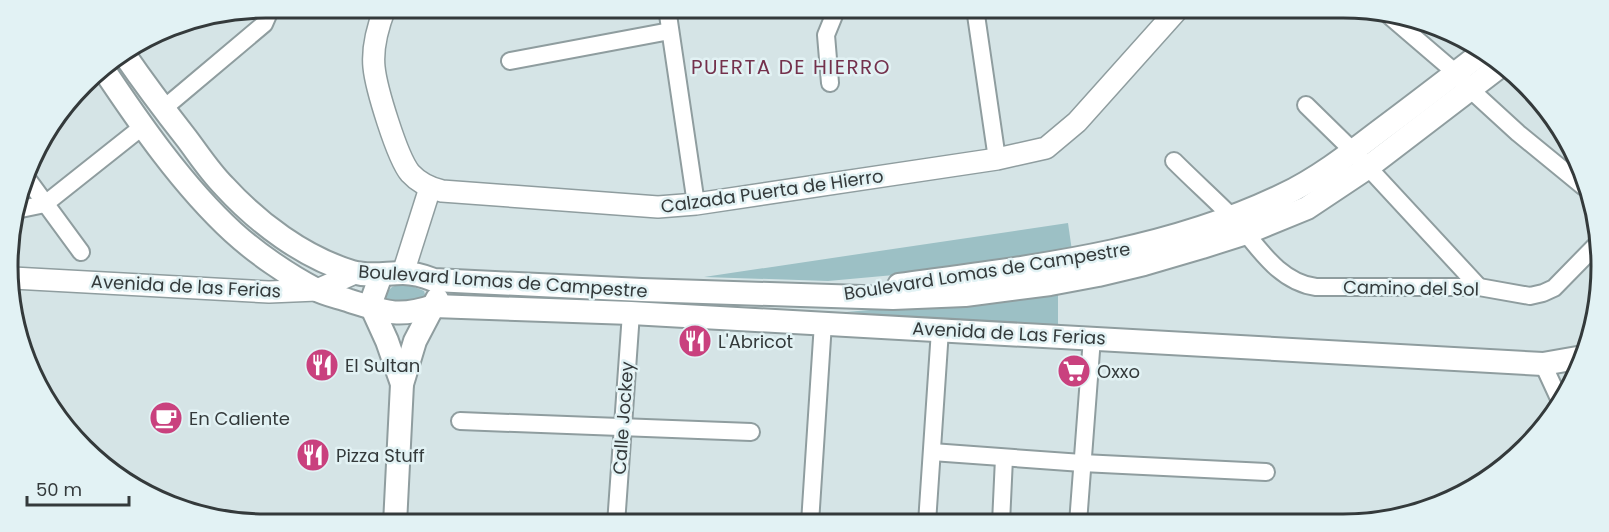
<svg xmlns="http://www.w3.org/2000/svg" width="1609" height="532" font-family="Poppins,sans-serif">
<rect width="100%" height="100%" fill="#d5e4e6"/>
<!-- green -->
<g fill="#9cc0c5">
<path d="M1068 223 1072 251 916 273 828 281 704 277Z"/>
<path d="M400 284 412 286 424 291 426 298 424 302 388 304 384 295 392 287Z"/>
<path d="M1058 294V327L846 312Z"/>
</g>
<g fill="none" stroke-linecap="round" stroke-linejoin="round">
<defs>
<g id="minor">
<path d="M667 8 696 204"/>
<path d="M975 8 997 159"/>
<path d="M1386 13 1456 73 1471 90 1518 133 1584 187"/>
<path d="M510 61 670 31"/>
<path d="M830 83 826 35 837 8"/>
<path d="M1306 105 1353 151 1479 287"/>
<path d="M163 109 264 24 271 8"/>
<path d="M1174 161C1193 180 1213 198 1232 217 1256 243 1277 282 1316 287H1479L1530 296 1543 293 1554 288 1599 242"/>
<path d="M26 177 81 252"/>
<path d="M16 210 45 204 142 127"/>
<path d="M1543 364 1561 403"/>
<path d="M460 421 751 432"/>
<path d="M932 452 1082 463 1266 472"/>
<path d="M810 523 823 323"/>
<path d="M927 523 940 330"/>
<path d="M1001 523 1004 458"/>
<path d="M1078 523 1092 338"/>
<path d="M616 524 631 313"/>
</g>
<g id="tertiary">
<path d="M385 8C378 26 372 47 374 67 376 88 397 157 410 173 419 183 430 188 442 191L658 207 696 204 997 159 1046 148 1077 122 1179 8"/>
<path d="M403 273 430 188"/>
<path d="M13 278 269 292 317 290 355 273"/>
</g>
<g id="secondary">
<path d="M124 54C144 83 165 111 187 139 199 155 210 172 224 186 258 223 303 257 352 272 369 277 386 273 403 273 414 273 424 276 434 280L642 290 893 298 965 295 1050 284 1098 275 1144 264 1202 247 1246 233 1307 208 1367 168 1503 64"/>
<path d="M102 67C140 124 183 186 233 232 256 253 288 275 315 289 326 295 339 297 350 301 385 312 398 318 434 306L631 313 1543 364 1583 357"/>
<path d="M381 275 373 297 372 308 387 341 402 384"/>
<path d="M899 285C1029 267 1163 253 1283 195 1317 179 1348 155 1378 132 1413 106 1448 79 1483 52"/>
<path d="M395 524 402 384 415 341 437 299"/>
</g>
</defs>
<!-- minor casing -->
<use href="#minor" stroke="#8f9d9f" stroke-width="20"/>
<!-- tertiary casing -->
<use href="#tertiary" stroke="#8f9d9f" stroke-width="24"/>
<!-- secondary casing -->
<use href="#secondary" stroke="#8f9d9f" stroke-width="26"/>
<!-- minor -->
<use href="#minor" stroke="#fff" stroke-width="16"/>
<!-- tertiary -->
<use href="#tertiary" stroke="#fff" stroke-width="21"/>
<!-- secondary -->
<use href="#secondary" stroke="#fff" stroke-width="22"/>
</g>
<!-- icons -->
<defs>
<symbol id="restaurant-disc" viewBox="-11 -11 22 22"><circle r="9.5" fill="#c9417e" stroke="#e2f2f4"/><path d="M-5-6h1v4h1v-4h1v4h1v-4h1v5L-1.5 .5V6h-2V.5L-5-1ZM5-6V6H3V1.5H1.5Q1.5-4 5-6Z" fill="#fff"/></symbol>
<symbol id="supermarket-disc" viewBox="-11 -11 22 22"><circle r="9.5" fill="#c9417e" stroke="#e2f2f4"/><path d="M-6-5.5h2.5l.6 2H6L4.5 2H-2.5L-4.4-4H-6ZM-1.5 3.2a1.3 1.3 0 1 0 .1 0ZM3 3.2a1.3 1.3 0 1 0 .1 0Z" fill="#fff"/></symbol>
<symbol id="cafe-disc" viewBox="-11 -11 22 22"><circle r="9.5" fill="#c9417e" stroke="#e2f2f4"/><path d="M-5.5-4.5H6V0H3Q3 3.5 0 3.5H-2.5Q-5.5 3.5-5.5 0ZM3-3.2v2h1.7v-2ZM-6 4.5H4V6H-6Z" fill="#fff"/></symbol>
</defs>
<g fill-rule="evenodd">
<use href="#restaurant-disc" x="676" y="322" width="38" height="38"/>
<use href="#restaurant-disc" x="303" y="346" width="38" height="38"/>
<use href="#supermarket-disc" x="1055" y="352" width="38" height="38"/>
<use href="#cafe-disc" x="147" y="399" width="38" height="38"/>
<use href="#restaurant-disc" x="294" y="436" width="38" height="38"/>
</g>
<g text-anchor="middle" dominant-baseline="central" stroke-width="5" stroke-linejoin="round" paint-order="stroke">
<!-- street labels -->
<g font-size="18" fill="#343a3b" stroke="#e2f2f4">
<text transform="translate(772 191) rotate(-8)">Calzada Puerta de Hierro</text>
<text transform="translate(987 271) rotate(-9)">Boulevard Lomas de Campestre</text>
<text transform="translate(503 281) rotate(4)">Boulevard Lomas de Campestre</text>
<text transform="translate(186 286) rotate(3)">Avenida de las Ferias</text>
<text transform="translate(1411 288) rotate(1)">Camino del Sol</text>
<text transform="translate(1009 333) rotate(3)">Avenida de Las Ferias</text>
<text transform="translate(623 418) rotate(-86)">Calle Jockey</text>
</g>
<!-- poi labels -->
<g font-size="18" fill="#343a3b" stroke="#e2f2f4" text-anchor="start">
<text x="718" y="341">L'Abricot</text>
<text x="345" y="365">El Sultan</text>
<text x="1097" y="371">Oxxo</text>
<text x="189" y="418">En Caliente</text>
<text x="336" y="455">Pizza Stuff</text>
</g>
<!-- neighbourhood labels -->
<g font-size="20" letter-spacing="1.5" fill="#74314c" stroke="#e2f2f4">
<text x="791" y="67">PUERTA DE HIERRO</text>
</g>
</g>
<!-- crop -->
<path d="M0 0H1609V532H0ZM266 18H1343A248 248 0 0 1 1591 266V266A248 248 0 0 1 1343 514H266A248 248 0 0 1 18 266V266A248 248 0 0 1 266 18Z" fill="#e2f2f4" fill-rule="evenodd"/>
<path fill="none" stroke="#343a3b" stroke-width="3" d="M266 18H1343A248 248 0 0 1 1591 266V266A248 248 0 0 1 1343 514H266A248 248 0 0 1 18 266V266A248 248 0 0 1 266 18Z"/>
<!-- scale -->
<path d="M27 496v9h102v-9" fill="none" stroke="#343a3b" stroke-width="3"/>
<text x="36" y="496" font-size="18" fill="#343a3b" stroke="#e2f2f4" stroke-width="4.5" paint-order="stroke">50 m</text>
</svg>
